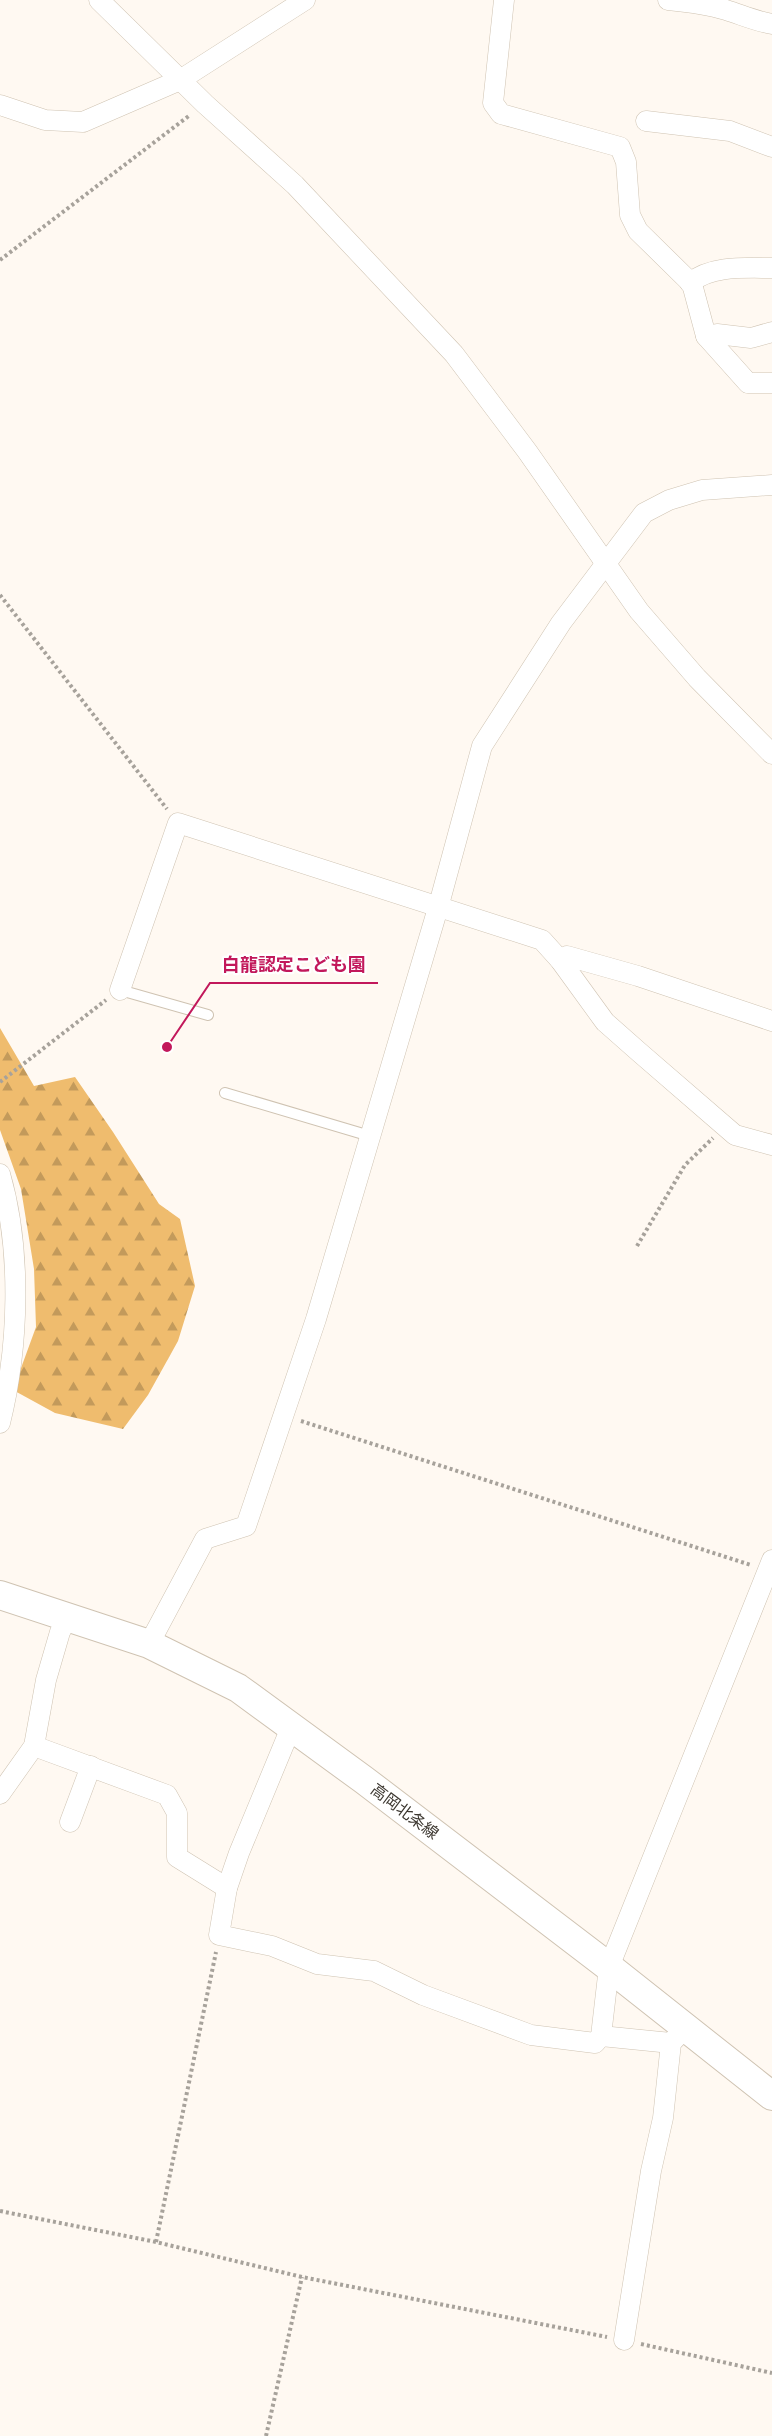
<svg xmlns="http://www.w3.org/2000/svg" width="772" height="2436" font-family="'Noto Sans','Noto Sans JP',sans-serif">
<defs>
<pattern id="forest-firs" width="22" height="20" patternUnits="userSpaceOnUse" patternTransform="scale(1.5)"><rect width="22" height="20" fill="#efbc6e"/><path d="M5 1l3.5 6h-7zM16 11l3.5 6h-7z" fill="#c39a5b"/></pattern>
</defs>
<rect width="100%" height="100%" fill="#fff9f2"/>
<!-- forest -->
<path fill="url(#forest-firs)" d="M0 1028 34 1086 75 1077 113 1132 159 1204 180 1219 195 1286 178 1341 148 1395 123 1429 55 1413 13 1390 36 1327 34 1269 21 1189 0 1130Z"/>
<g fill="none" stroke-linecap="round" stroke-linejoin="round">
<defs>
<g id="lane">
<path d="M120 990 208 1015"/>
<path d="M225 1093 370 1136"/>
</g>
<g id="street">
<path d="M99 0 205 104 295 185 454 354 527 451 639 611 697 678 772 754"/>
<path d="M504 0 493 103 501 114 620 147 626 162 630 215 638 231 692 284 706 336 748 383H772"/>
<path d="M668 0C688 2 707 4 726 10 742 15 755 21 772 24"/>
<path d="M0 105 45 120 83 122 180 80 305 0"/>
<path d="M646 121 730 131 772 147"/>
<path d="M690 283C711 265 746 268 772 268"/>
<path d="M706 336 717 334 751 338 772 332"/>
<path d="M560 960 567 956 638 976 772 1021"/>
<path d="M120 990 178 823 542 940 560 960 605 1022 639 1052 735 1135 772 1145"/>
<path d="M0 1174C22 1250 19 1347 0 1423"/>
<path d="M149 1644 205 1539 246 1526 316 1319 438 908 482 746 561 623 644 513 669 500 702 490 772 485"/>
<path d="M292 1725 239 1853 227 1888 219 1935 272 1946 317 1964 374 1971 423 1995 531 2035 595 2043 601 2036 609 1967 772 1560"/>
<path d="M34 1746 167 1795 177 1813V1857L227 1888"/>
<path d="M0 1794 34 1746 46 1680 60 1632 68 1616"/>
<path d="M70 1822 91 1766"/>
<path d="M601 2036 671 2043"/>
<path d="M624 2340 651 2171 663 2118 671 2043 686 2027"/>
</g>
<path id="secondary" d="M0 1595 149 1644 238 1688 364 1780 609 1967 772 2096"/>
</defs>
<!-- lane casing -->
<use href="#lane" stroke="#cfc3b2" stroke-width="12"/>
<!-- street casing -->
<use href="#street" stroke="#cfc3b2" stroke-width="21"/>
<!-- secondary casing -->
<use href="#secondary" stroke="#cfc3b2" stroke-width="30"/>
<!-- path -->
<g stroke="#a7a29b" stroke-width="4" stroke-dasharray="3 3" stroke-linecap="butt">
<path d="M0 260 190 115"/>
<path d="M0 595 167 809"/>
<path d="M0 1082 106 1000"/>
<path d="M637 1246 685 1165 713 1138"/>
<path d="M301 1421 751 1565"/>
<path d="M0 2211 156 2242 302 2277 607 2337"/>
<path d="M156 2242 216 1952"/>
<path d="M641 2344 772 2373"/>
<path d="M266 2436 302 2277"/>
</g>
<!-- lane -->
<use href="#lane" stroke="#fff" stroke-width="10"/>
<!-- street -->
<use href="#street" stroke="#fff" stroke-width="20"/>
<!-- secondary -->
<use href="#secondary" stroke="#fff" stroke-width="28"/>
</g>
<g text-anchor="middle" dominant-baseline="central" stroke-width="4.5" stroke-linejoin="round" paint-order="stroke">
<!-- street labels -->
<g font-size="16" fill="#3c3730" stroke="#fff">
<text transform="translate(405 1811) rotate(37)">高岡北条線</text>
</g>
</g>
<!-- callouts -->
<path fill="none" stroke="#c2185b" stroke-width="2" d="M167 1047L210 983H378"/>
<circle fill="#c2185b" stroke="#fff" stroke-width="2" cx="167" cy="1047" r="6"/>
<g font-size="18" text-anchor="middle" font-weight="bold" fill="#c2185b" stroke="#fff" stroke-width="4.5" stroke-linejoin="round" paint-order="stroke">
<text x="294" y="971">白龍認定こども園</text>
</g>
</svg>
